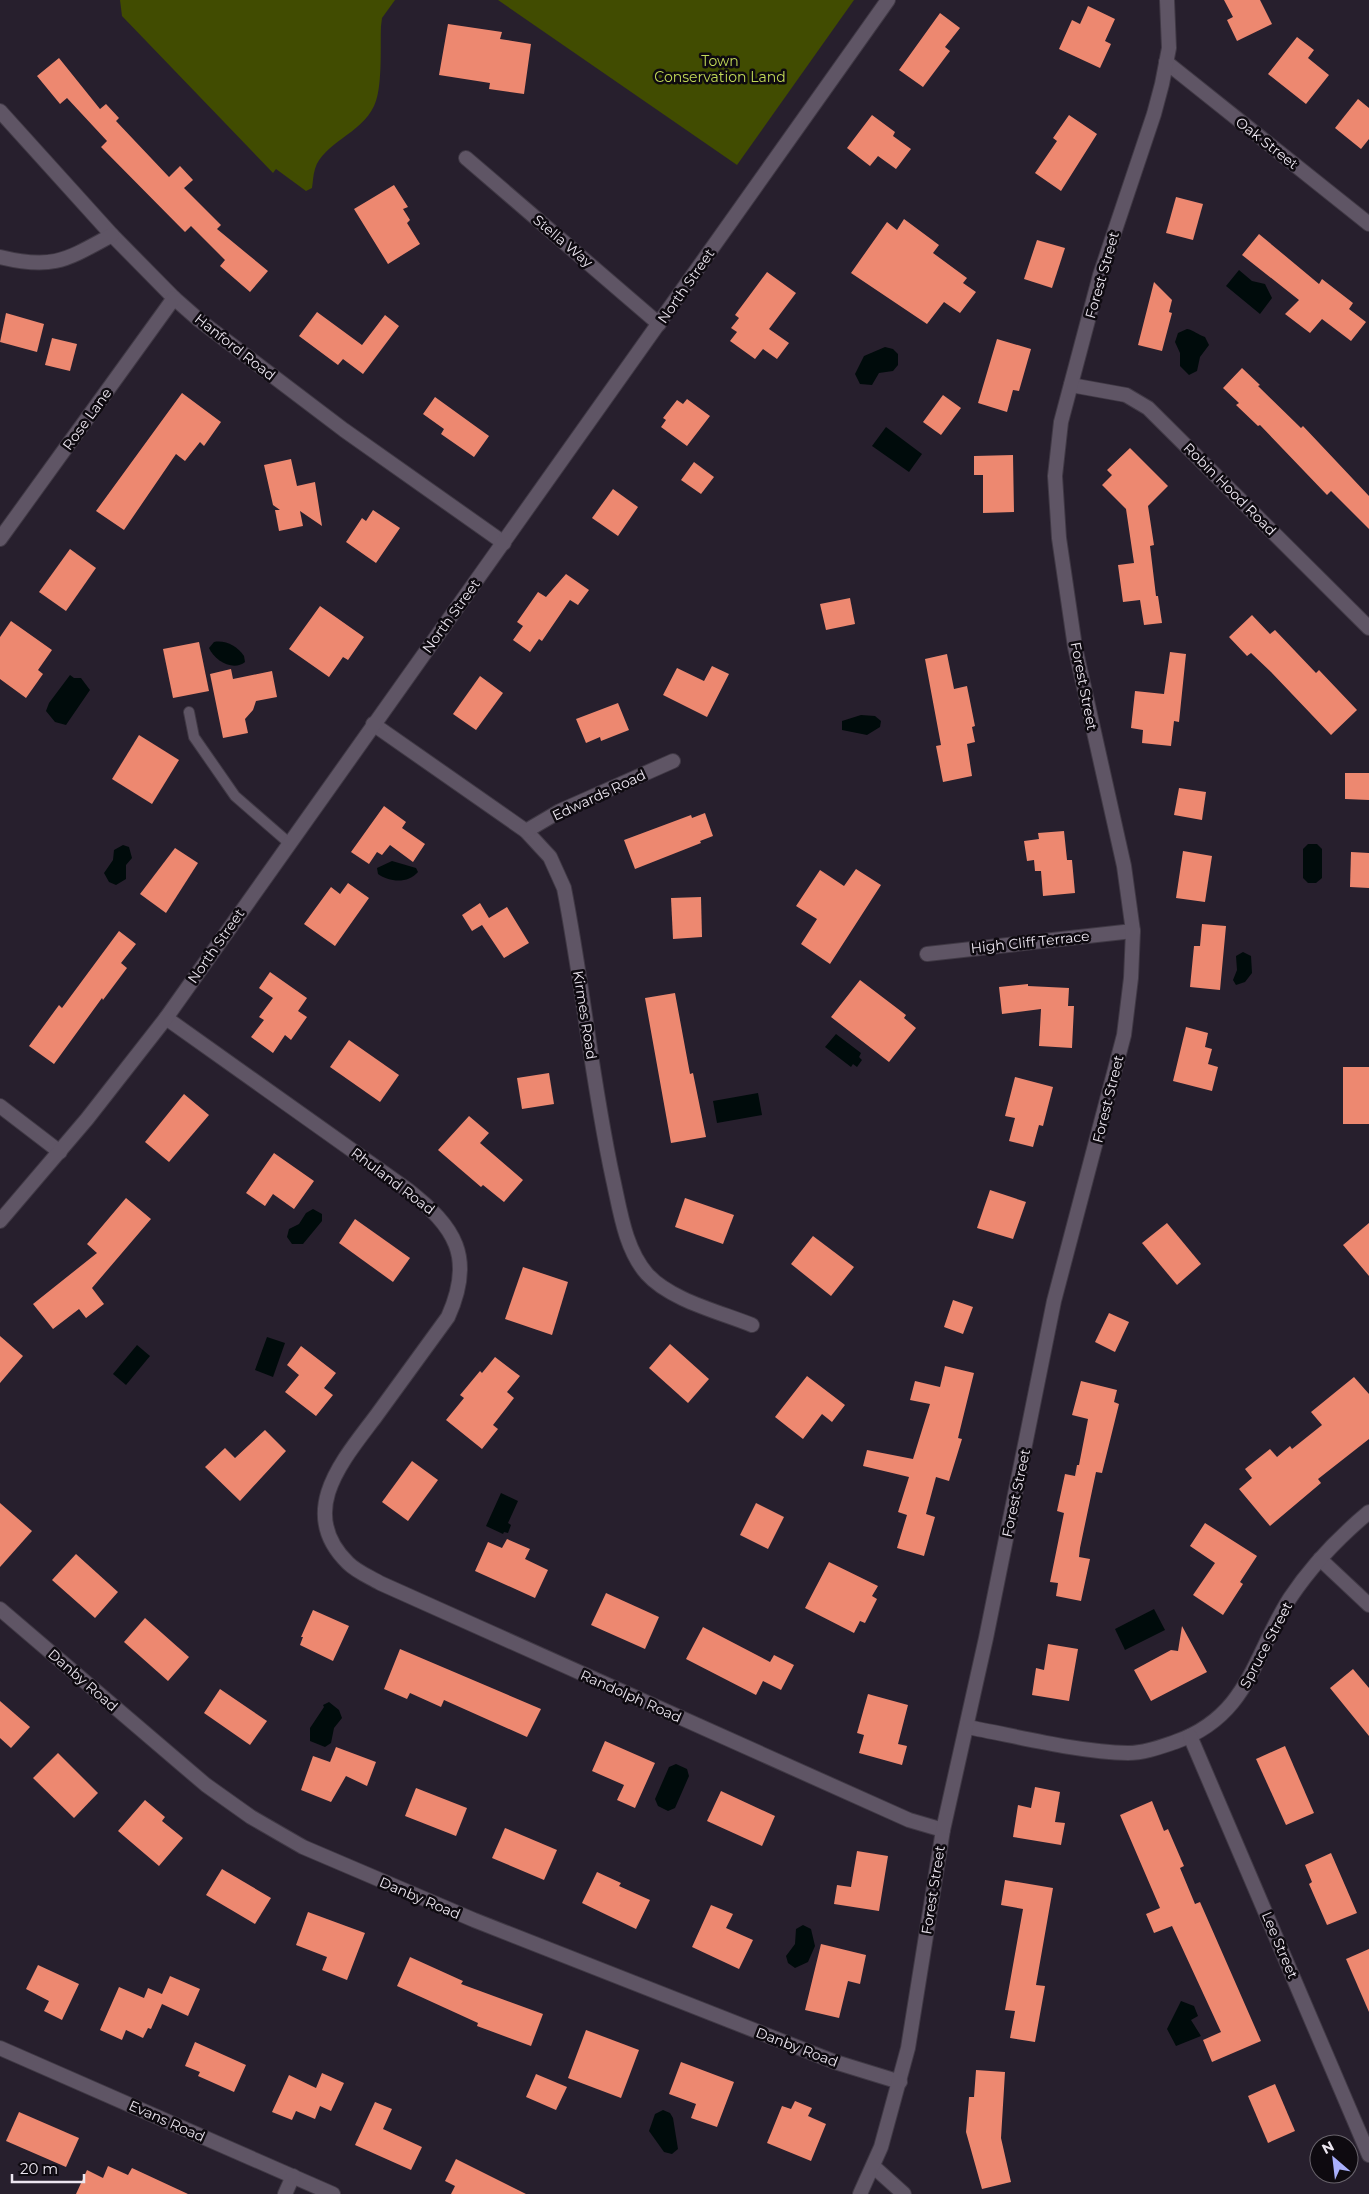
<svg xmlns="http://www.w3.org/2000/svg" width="1369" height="2194" font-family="Montserrat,sans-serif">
<rect width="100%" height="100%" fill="#271f2d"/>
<!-- green -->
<g fill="#414c01">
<path d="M120 0H395L382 18 381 26C380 47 383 87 374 106 361 134 323 143 315 169 313 175 313 182 312 188L306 191 276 169 273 173 122 16Z"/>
<path d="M498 0H854L737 165Z"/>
</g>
<!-- water -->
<g fill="#000b0b">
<path d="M1239 270 1252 281 1265 284 1272 298 1260 314 1226 286Z"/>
<path d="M1187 329C1194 330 1198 335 1205 337L1209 345 1200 357 1197 371 1189 375 1180 366V353L1175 342 1178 333Z"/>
<path d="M885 347 893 349 898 354V365L893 371 879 373 872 385 860 384 855 374 864 356Z"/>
<path d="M886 427 922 454 909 472 872 446Z"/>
<path d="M214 642C226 640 237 646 244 656L245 662C233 672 214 660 209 648Z"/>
<path d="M70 675 74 678H81L90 690 66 725 55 722 46 711 49 703Z"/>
<path d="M861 715 875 716 881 721 880 727 867 735 842 730V721Z"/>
<path d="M1308 844H1317L1322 849V878L1316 883H1308L1303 878V849Z"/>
<path d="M123 845 129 847 132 858 126 865V879L116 885 109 882 104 873 113 860 114 850Z"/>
<path d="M392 861 416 868 418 872C408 884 389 882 378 874L377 868Z"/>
<path d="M1243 952 1251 956 1252 973 1245 982 1236 985 1233 980 1237 970 1236 956Z"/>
<path d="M836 1034 861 1053 859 1057 862 1060 857 1067 853 1064 851 1067 825 1047Z"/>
<path d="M758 1093 762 1115 717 1123 713 1101Z"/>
<path d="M313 1209 322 1214V1221L303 1244H292L287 1237 289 1229 299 1224 306 1213Z"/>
<path d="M267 1337 285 1343 273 1377 255 1370Z"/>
<path d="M137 1345 150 1356 126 1385 113 1374Z"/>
<path d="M501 1493 518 1501 508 1523 511 1525 508 1533 504 1532 503 1534 486 1526Z"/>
<path d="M1154 1609 1165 1630 1125 1650 1115 1629Z"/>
<path d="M329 1702 339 1710 342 1718 334 1728 331 1743 325 1747 310 1741V1728L324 1707 323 1705Z"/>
<path d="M676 1764 687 1769 689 1776 675 1808 668 1811 658 1806 655 1799 669 1767Z"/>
<path d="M803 1925 811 1929 815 1946 808 1962 795 1968 788 1963 786 1956 795 1944 796 1929Z"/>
<path d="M1181 2001 1194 2006 1198 2016 1191 2020 1201 2036 1176 2046 1167 2029Z"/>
<path d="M663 2110 670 2113 673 2118 678 2149 672 2154 664 2152 649 2131 655 2114Z"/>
</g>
<!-- building -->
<g fill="#ed8870">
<path d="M1224 0H1260L1272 24 1237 41 1227 20 1233 17Z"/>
<path d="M1088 6 1115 19 1105 41 1111 44 1100 68 1059 49 1072 20 1080 24Z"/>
<path d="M940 13 960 28 945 47 950 51 923 87 899 70Z"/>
<path d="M448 24 502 32 500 39 531 44 524 94 489 89 490 83 439 75Z"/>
<path d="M1297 37 1314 50 1308 58 1329 75 1306 104 1268 74Z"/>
<path d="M59 58 100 109 106 104 119 118 116 121 169 177 180 166 193 180 184 188 221 225 217 229 268 271 250 292 220 266 225 260 191 226 185 232 101 147 107 141 67 98 60 104 37 76Z"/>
<path d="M1358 99 1369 108V139L1361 149 1335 128Z"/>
<path d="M872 115 895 132 893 136 911 149 896 169 878 156 870 166 847 148Z"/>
<path d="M1069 115 1097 134 1061 191 1035 173 1057 141 1053 138Z"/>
<path d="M394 185 408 207 403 209 410 220 407 223 420 244 388 264 354 209Z"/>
<path d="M1176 197 1203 204 1193 240 1166 233Z"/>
<path d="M904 219 939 245 933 253 967 278 963 283 976 292 960 313 944 302 927 324 851 273 887 222 897 230Z"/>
<path d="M1259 234 1319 284 1322 279 1353 303 1349 309 1366 322 1351 341 1322 319 1310 333 1285 314 1299 300 1242 255Z"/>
<path d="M1037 240 1065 248 1052 288 1024 279Z"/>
<path d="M767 272 796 293 769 329 789 343 777 359 763 349 755 359 730 341 737 332 731 328 739 318 735 315Z"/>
<path d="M1154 282 1172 300 1169 312 1172 313 1162 351 1138 345Z"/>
<path d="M317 312 362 345 385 315 399 326 363 374 343 359 338 365 299 336Z"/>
<path d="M6 313 44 324 37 352 0 342Z"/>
<path d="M52 338 77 344 70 371 45 365Z"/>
<path d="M997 339 1031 349 1019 391 1013 390 1007 412 978 403Z"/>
<path d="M1242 368 1260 385 1258 386 1301 428 1303 426 1369 496V529L1331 491 1327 495 1260 425 1258 426 1236 405 1239 403 1223 388Z"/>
<path d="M182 393 221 422 204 446 200 442 185 461 176 454 124 530 96 511Z"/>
<path d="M943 395 961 408 941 435 923 422Z"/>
<path d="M435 397 489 436 474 457 441 434 444 429 423 414Z"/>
<path d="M687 399 710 416 687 446 661 427 666 420 663 418 677 400 683 404Z"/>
<path d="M1130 448 1168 486 1148 506 1154 545 1150 546 1156 596H1158L1162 623 1144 625 1140 600 1123 602 1118 565 1134 563 1126 509 1102 485 1112 475 1107 470Z"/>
<path d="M1013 455 1014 512 983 513V475H974V456Z"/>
<path d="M291 459 297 486 315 482 322 526 300 511 303 526 279 531 275 510H280L273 505 264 465Z"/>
<path d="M694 462 714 477 701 494 681 480Z"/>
<path d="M613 489 638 507 618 536 592 518Z"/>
<path d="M373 510 400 528 376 563 346 542 362 518 366 521Z"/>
<path d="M70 549 96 568 66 611 39 592Z"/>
<path d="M566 574 589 590 578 605 570 600 542 641 539 639 530 652 513 640 523 626 517 622 538 592 546 597Z"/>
<path d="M850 598 855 624 826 630 820 604Z"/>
<path d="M320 606 364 637 348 660 343 657 329 677 289 649Z"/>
<path d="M1252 615 1270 634 1275 630 1316 673 1319 670 1357 710 1331 735 1271 672 1251 653 1247 656 1229 637Z"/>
<path d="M11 621 52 650 38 670 43 674 26 698 0 679V637Z"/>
<path d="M199 642 209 691 173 698 163 649Z"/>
<path d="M1170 652 1186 654 1179 722 1174 721 1171 746 1142 743 1143 730 1131 728 1135 691 1164 694Z"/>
<path d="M947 654 954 689 967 686 975 726 972 727 975 742 967 744 972 776 943 782 936 746 941 745 925 659Z"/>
<path d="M712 666 729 674 707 717 663 695 677 668 704 681Z"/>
<path d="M231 669 233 679 272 671 277 697 256 701 253 710 245 719 248 733 223 738 210 674Z"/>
<path d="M480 676 503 693 476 730 453 714Z"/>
<path d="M618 703 629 730 601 741 600 737 586 743 576 719Z"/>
<path d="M139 735 179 760 152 804 112 779Z"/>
<path d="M1345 773H1369V800L1345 799Z"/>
<path d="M1179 788 1206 792 1202 820 1174 815Z"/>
<path d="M384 806 406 822 402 828 425 844 413 862 390 845 382 855 377 852 369 864 351 852Z"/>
<path d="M705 813 713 836 700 841 701 843 635 869 624 840 691 815 692 818Z"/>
<path d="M1064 831 1067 860H1072L1075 893 1043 896 1041 871H1035L1034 860 1027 861 1024 841 1039 839 1038 833Z"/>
<path d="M175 848 198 863 166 913 140 894Z"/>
<path d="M1183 851 1212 856 1205 902 1176 898Z"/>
<path d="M1351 852 1369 853V888L1350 887Z"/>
<path d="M856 869 881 885 830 964 801 944 817 919 796 906 820 870 844 886Z"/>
<path d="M348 883 369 898 335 946 304 924 331 887 340 894Z"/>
<path d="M701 897 702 937 673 939 671 898Z"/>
<path d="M480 903 489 918 507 907 529 943 504 958 482 925 472 931 462 915Z"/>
<path d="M1202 924 1226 926 1220 990 1190 987 1194 946H1200Z"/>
<path d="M119 931 136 944 121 963 127 968 103 1000 102 998 54 1064 29 1046 59 1005 62 1008Z"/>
<path d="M270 972 307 998 298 1011 307 1017 291 1040 285 1035 273 1053 251 1037 264 1020 259 1017 273 998 259 988Z"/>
<path d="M860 980 906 1015 904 1018 916 1028 889 1062 831 1017Z"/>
<path d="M1028 984V986L1069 988 1068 1006H1074L1072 1048 1039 1046 1041 1009 1002 1014 999 987Z"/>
<path d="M675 993 690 1074 693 1073 706 1137 671 1143 645 998Z"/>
<path d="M1186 1027 1208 1033 1205 1047 1212 1049 1208 1064 1218 1067 1212 1091 1173 1081Z"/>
<path d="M349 1040 399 1075 380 1102 330 1067Z"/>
<rect x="1343" y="1067" width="26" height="57"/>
<path d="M549 1073 554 1104 522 1109 517 1078Z"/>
<path d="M1015 1077 1053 1087 1043 1126 1039 1125 1033 1147 1009 1141 1015 1118 1005 1116Z"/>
<path d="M184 1094 209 1115 169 1162 145 1142Z"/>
<path d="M469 1116 489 1133 480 1143 523 1180 504 1202 483 1185 481 1187 438 1150Z"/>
<path d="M274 1153 314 1181 294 1209 273 1194 265 1206 246 1193Z"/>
<path d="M990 1190 1026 1202 1013 1239 977 1228Z"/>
<path d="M126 1198 151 1219 92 1288 104 1304 86 1318 79 1309 53 1329 33 1304 97 1253 87 1244Z"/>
<path d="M685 1198 734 1215 723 1244 675 1227Z"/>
<path d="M355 1219 410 1258 393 1282 339 1243Z"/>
<path d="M1167 1223 1201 1264 1177 1285 1142 1243Z"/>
<path d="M1369 1223V1276L1343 1245Z"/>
<path d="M813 1236 854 1267 831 1296 791 1264Z"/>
<path d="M523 1267 568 1282 552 1335 505 1319Z"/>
<path d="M953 1300 973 1307 963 1334 944 1327Z"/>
<path d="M1109 1313 1129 1322 1115 1352 1095 1342Z"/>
<path d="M0 1336 23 1356 0 1383Z"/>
<path d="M670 1344 709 1379 688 1403 649 1368Z"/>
<path d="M301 1346 336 1373 324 1388 333 1395 316 1416 285 1392 299 1375 287 1365Z"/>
<path d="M495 1357 520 1376 507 1392 514 1398 493 1425 498 1429 482 1449 446 1420 464 1398 460 1395 480 1371 482 1373Z"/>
<path d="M945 1366 974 1373 958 1438 962 1439 949 1481 936 1477 926 1514 935 1517 924 1556 897 1548 907 1515 898 1512 909 1477 863 1466 867 1450 913 1459 930 1404 910 1400 915 1381 940 1387Z"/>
<path d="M807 1376 845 1405 832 1422 822 1414 803 1439 775 1417Z"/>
<path d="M1354 1377 1369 1394V1439L1318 1479 1321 1483 1270 1526 1239 1489 1252 1478 1245 1469 1270 1449 1277 1457 1290 1446 1292 1449 1322 1425 1311 1412Z"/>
<path d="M1081 1381 1117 1390 1114 1402 1119 1404 1102 1473 1096 1472 1080 1548 1079 1557 1090 1559 1081 1601 1056 1596 1058 1583 1050 1582 1064 1513 1057 1511 1065 1474 1075 1476 1077 1465H1079L1088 1419 1072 1415Z"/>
<path d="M265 1430 286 1451 240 1501 205 1467 225 1448 235 1458Z"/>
<path d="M412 1461 438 1480 408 1521 382 1502Z"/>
<path d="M0 1503 32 1531 0 1567Z"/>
<path d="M756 1503 784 1517 768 1549 740 1535Z"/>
<path d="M1205 1523 1257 1556 1240 1582 1243 1584 1223 1615 1193 1595 1215 1563 1190 1546Z"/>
<path d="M507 1539 530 1549 525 1559 548 1570 535 1598 475 1571 488 1542 502 1548Z"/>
<path d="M76 1554 118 1592 95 1618 52 1580Z"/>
<path d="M829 1562 878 1586 872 1596 877 1599 865 1623 860 1621 854 1633 805 1608Z"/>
<path d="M606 1593 659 1617 645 1649 591 1625Z"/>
<path d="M313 1610 349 1626 333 1661 300 1645 303 1637H301Z"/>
<path d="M145 1618 189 1657 168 1681 124 1642Z"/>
<path d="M1182 1626 1207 1672 1151 1701 1134 1670 1171 1650 1178 1651Z"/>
<path d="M703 1627 770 1662 774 1655 794 1665 781 1690 763 1681 756 1695 686 1659Z"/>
<path d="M1048 1644 1078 1649 1069 1701 1032 1695 1036 1668 1044 1670Z"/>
<path d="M400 1649 541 1709 527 1737 444 1700 441 1707 410 1693 407 1699 384 1689Z"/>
<path d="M1353 1669 1369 1688V1736L1330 1688Z"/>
<path d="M220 1689 267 1721 250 1745 204 1713Z"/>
<path d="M868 1694 908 1705 898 1744 907 1746 902 1765 859 1753 864 1735 857 1733Z"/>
<path d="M0 1701 30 1727 11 1748 0 1738Z"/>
<path d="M605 1741 655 1763 635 1808 617 1800 624 1785 592 1771Z"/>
<path d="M1285 1746 1314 1813 1286 1825 1256 1759Z"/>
<path d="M336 1747 376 1762 367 1786 346 1776 331 1802 301 1790 313 1756 330 1762Z"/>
<path d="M58 1753 98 1793 74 1818 33 1778Z"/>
<path d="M1035 1787 1060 1792 1055 1822 1065 1823 1061 1845 1013 1837 1018 1805 1031 1808Z"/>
<path d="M416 1788 467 1808 456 1836 405 1816Z"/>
<path d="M721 1791 775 1816 762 1846 707 1821Z"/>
<path d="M145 1800 165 1817 162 1821 183 1838 159 1866 118 1831Z"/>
<path d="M1152 1801 1164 1831 1168 1829 1184 1866 1180 1868 1195 1904 1200 1902 1261 2041 1212 2062 1203 2040 1221 2032 1172 1926 1154 1933 1146 1914 1160 1908 1120 1815Z"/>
<path d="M505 1828 557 1850 544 1880 492 1858Z"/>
<path d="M857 1851 888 1856 879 1911 834 1904 837 1885 851 1887Z"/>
<path d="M1331 1853 1357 1913 1327 1925 1309 1884 1312 1882 1305 1865Z"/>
<path d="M222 1869 271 1898 255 1924 206 1895Z"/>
<path d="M597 1872 621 1883 619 1886 650 1900 636 1929 582 1903Z"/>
<path d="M1005 1880 1053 1888 1036 1985 1045 1986 1035 2042 1010 2038 1015 2011 1005 2010 1023 1909 1001 1905Z"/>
<path d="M711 1905 733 1914 726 1928 753 1940 739 1969 692 1947Z"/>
<path d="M308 1912 365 1933 347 1980 322 1970 327 1957 296 1945Z"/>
<path d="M821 1944 866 1955 860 1984 848 1981 839 2018 805 2010Z"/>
<path d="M1369 1949V2012L1346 1959Z"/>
<path d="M410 1957 463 1981 461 1984 543 2014 531 2046 477 2026 478 2023 397 1986Z"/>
<path d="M38 1965 79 1984 62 2020 44 2011 49 2001 26 1989Z"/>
<path d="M170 1976 200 1989 188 2016 162 2004 151 2029 148 2028 143 2038 126 2030 122 2040 100 2030 119 1987 144 1998 148 1988 162 1994Z"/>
<path d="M586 2030 639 2050 621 2098 568 2078Z"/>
<path d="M195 2042 246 2065 234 2092 198 2076 200 2072 185 2066Z"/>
<path d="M681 2062 734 2082 717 2127 691 2118 696 2104 669 2094Z"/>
<path d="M976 2070 1005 2072 1001 2138 1011 2182 982 2189 966 2132 969 2097H974Z"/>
<path d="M322 2073 344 2083 331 2111 320 2106 315 2119 296 2111 292 2120 272 2112 289 2075 316 2088Z"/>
<path d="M536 2074 567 2087 556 2110 526 2097Z"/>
<path d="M1275 2084 1295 2131 1268 2143 1248 2096Z"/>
<path d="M795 2101 812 2108 808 2116 826 2124 811 2161 767 2143 782 2106 791 2109Z"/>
<path d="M375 2102 392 2109 383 2129 422 2147 411 2170 355 2145Z"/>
<path d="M19 2112 79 2138 66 2167 6 2141Z"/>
<path d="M456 2159 526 2194H451L455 2186 445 2181Z"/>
<path d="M108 2166 128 2175 132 2168 188 2194H76L87 2170 103 2178Z"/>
</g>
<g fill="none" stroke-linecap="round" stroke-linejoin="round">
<defs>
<path id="service" d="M189 712 194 737 235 796 289 843"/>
<g id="minor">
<path d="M1166 62 1369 224"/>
<path d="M0 111 112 235 174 298 199 320 344 430 504 543"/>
<path d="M466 158 659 324"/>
<path d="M0 257C53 270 66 260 112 235"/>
<path d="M1071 385 1126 395 1148 408 1369 628"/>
<path d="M0 539 174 298"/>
<path d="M373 724 526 831 550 857 564 888C583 985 592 1083 613 1179 620 1210 625 1249 647 1274 670 1300 720 1312 752 1325"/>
<path d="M526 831 560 811 673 761"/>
<path d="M927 954 1133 931"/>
<path d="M166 1018 408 1190C455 1227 475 1257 448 1317 424 1350 400 1383 376 1416 343 1460 296 1512 348 1563 357 1572 370 1577 380 1583L909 1820 943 1830"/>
<path d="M0 1106 60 1152"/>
<path d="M1320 1559 1369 1605"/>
<path d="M0 1609 206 1785 251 1817 303 1847 474 1920 835 2062 900 2082"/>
<path d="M967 1727C1016 1736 1078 1752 1128 1753 1144 1753 1160 1747 1175 1742 1249 1716 1253 1656 1290 1598 1312 1565 1339 1537 1369 1512"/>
<path d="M1190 1736 1369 2155"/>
<path d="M0 2048 333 2194"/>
<path d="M874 2167 904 2194"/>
<path d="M285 2194 293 2176"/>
<path d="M860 2194 881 2147 908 2048 943 1830 986 1638 1054 1301 1124 1035 1131 978 1133 931 1124 866 1075 647 1059 538 1055 476 1061 422 1100 275 1154 114 1162 84 1169 48 1167 0"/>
</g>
<path id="tertiary" d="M0 1221 87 1119 166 1018 888 0"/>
</defs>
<!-- service casing -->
<use href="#service" stroke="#403945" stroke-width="12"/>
<!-- minor casing -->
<use href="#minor" stroke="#403945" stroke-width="16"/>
<!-- tertiary casing -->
<use href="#tertiary" stroke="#403945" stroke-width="16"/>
<!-- service -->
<use href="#service" stroke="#5f5565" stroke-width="10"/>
<!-- minor -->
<use href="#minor" stroke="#5f5565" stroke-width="14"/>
<!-- tertiary -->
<use href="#tertiary" stroke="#5f5565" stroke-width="14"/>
</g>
<g text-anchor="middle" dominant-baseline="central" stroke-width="5" stroke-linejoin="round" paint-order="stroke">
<!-- park labels -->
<g font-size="14" fill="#c3db58" stroke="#0e0a10">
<text x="720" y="61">Town<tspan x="720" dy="16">Conservation Land</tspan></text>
</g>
<!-- street labels -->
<g font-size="14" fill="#ece6f0" stroke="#0e0a10">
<text transform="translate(1267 143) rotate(38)">Oak Street</text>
<text transform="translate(563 241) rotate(40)">Stella Way</text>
<text transform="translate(1102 275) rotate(-74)">Forest Street</text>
<text transform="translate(686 286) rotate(-55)">North Street</text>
<text transform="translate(235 347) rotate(38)">Hanford Road</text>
<text transform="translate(87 419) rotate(-54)">Rose Lane</text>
<text transform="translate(1230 489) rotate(45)">Robin Hood Road</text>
<text transform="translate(451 616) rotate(-54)">North Street</text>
<text transform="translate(1084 686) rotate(79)">Forest Street</text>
<text transform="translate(599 795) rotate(-25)">Edwards Road</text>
<text transform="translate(1030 942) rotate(-6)">High Cliff Terrace</text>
<text transform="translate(216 946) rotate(-55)">North Street</text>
<text transform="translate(585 1015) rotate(81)">Kirmes Road</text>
<text transform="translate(1108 1099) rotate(-76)">Forest Street</text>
<text transform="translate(393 1181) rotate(37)">Rhuland Road</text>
<text transform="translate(1016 1493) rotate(-78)">Forest Street</text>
<text transform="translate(1266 1645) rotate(-62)">Spruce Street</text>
<text transform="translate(83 1680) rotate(41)">Danby Road</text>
<text transform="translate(631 1696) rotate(24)">Randolph Road</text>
<text transform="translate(933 1890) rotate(-81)">Forest Street</text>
<text transform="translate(420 1898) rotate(23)">Danby Road</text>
<text transform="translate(1280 1945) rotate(67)">Lee Street</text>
<text transform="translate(797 2047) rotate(21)">Danby Road</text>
<text transform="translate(167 2121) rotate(24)">Evans Road</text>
</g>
</g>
<!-- north arrow -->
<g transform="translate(1334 2159) rotate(332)"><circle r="24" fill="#0e0a10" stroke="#67626a"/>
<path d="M0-4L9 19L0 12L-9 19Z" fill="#a9b0fc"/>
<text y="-8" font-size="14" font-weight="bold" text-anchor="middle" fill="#ece6f0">N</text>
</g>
<!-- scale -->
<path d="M12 2174v8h72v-8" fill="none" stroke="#ece6f0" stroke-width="2.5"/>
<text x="20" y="2174" font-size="15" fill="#ece6f0" stroke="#0e0a10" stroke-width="4" paint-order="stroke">20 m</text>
</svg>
